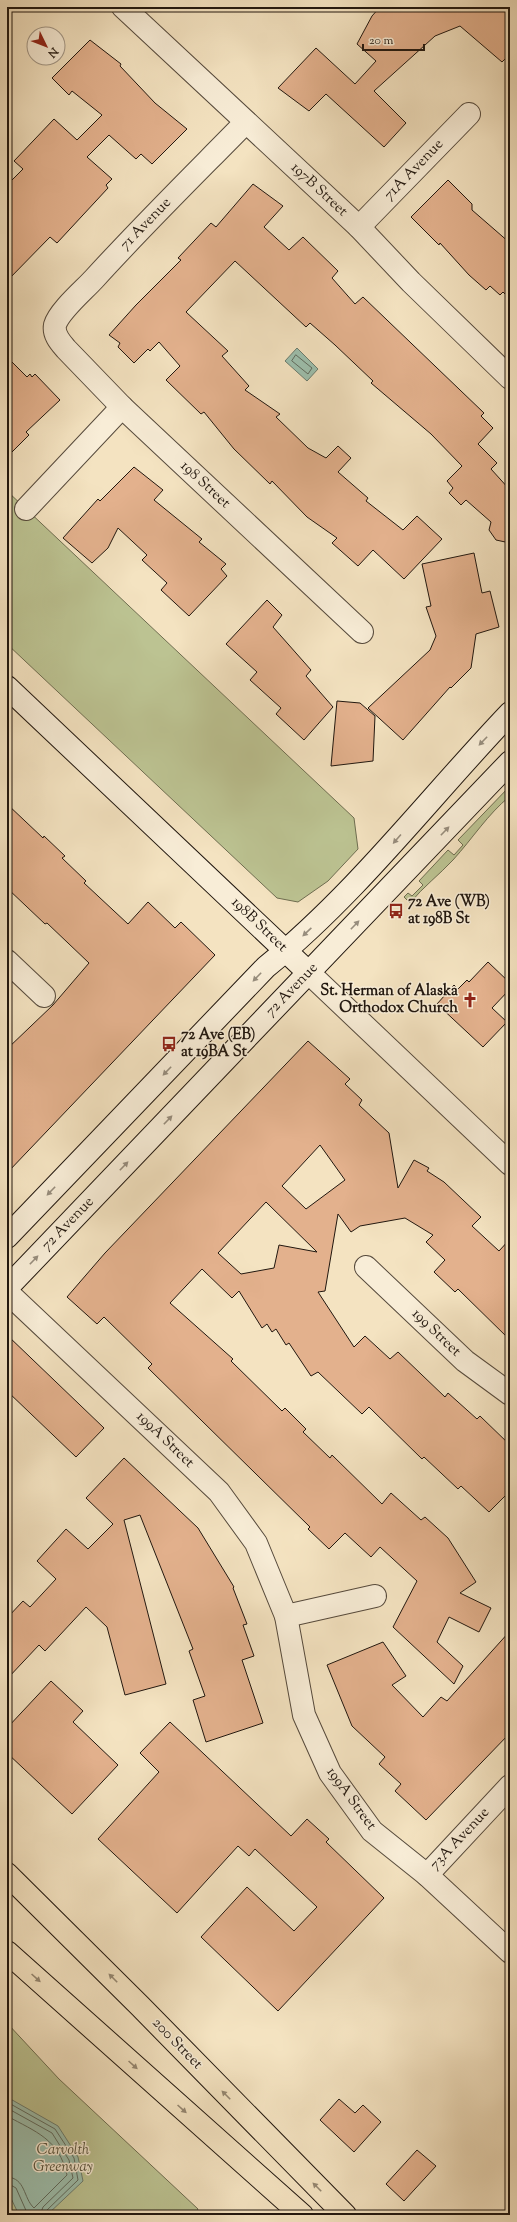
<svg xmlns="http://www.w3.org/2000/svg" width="517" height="2222" font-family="'Sorts Mill Goudy',serif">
<rect width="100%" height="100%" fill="#f4e3c1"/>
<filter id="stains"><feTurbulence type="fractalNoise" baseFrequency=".005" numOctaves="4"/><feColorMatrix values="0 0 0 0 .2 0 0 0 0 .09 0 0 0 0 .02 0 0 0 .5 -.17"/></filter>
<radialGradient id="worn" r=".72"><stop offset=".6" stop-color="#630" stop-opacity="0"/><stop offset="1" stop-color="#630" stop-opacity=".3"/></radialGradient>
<!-- green -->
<g fill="#bcc392" stroke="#6e6d50">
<path d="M7 491 354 818 358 849 328 881 298 902 277 898 7 644Z"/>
<path d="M510 786V796C487 815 473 838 453 860 439 875 423 887 410 903L404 897 408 893 412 896 423 885 419 881 448 850 454 855 463 845 458 840Z"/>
<path d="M7 2023 59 2079 198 2209 195 2215H7Z"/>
</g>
<!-- water -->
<g fill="#9dbfad" stroke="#6b7c6e">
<path d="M297 348 318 369 307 381 285 361Z"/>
<path d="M7 2097 58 2126 78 2157 83 2181 47 2215H19L7 2190Z"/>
</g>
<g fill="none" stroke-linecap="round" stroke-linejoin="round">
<!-- shore -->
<g stroke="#5f6b5e" stroke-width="1">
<path d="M296 355 312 368 308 374 292 361Z"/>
<path d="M7 2102 55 2129 74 2158 78 2180 46 2211 45 2215"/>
<path d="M7 2108 52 2133 69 2160 73 2178 43 2207 40 2215"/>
<path d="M7 2116C36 2132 59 2139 67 2175L34 2208C23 2198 26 2178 7 2177"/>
<path d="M7 2183 16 2188 28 2215"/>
</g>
</g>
<!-- building -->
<g fill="#e3b18d" stroke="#21170f" fill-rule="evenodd">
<path d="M380 7H510V54L502 62 460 26 435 36 374 91 406 123 384 147 326 94 309 111 278 88 316 48 355 84 376 61 357 44 372 16Z"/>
<path d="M90 40 121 64 120 66 155 103 187 129 152 164 141 154 136 159 109 135 87 157 112 179 106 185 108 188 57 243 50 237 7 281V185L23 169 14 161 54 119 77 140 102 115 72 91 69 95 52 78Z"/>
<path d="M448 180 472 204V210L510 243V299L503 292 500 295 490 286 486 290 469 275 440 243 439 245 411 217Z"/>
<path d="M253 184 283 206 264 227 289 250 303 237 338 271 332 278 355 304 363 297 484 413 481 416 493 428 478 444 497 463 491 469 510 490V543L496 540 489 530 491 522 466 500 461 505 449 493 453 488 447 481 462 466 431 434 371 383 373 381 335 345 310 323 306 327 235 261 186 312 228 351 222 356 249 386 245 390 280 414 276 417 308 448 326 458 338 446 351 458 338 472 368 498 366 501 403 530 417 516 442 539 404 579 373 550 358 566 332 543 337 538 307 517 272 481 270 484 234 449 204 412 201 414 166 380 180 366 159 342 150 351 148 349 134 363 118 347 120 343 109 335 136 305 181 260 178 258 211 223 216 227Z"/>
<path d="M7 357 27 377 30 374 32 377 35 374 60 400 26 432 29 435 7 457Z"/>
<path d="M134 467 163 490 154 500 202 539 199 542 226 564 221 569 227 576 189 616 161 590 167 583 142 560 147 555 118 528 108 548 92 563 63 538 98 499 100 501Z"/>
<path d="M474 553 482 593 490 591 499 627 476 634 471 668 451 688 450 687 403 740 368 708 430 650 436 636 426 607 431 606 422 564Z"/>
<path d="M267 600 282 615 273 627 311 670 306 676 333 707 304 740 276 714 281 708 250 680 257 672 226 644Z"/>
<path d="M337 701 360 703 375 716 373 761 331 766Z"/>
<path d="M7 804 43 838 44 836 65 856 62 858 86 881 84 883 128 924 148 902 175 928 181 922 215 955 7 1173V1049L53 1005 89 963 47 923 45 924 7 888Z"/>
<path d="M488 962 510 983V989L492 1008 507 1022 483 1047 437 1004 454 985 458 989 467 980 469 982Z"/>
<path d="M308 1041 350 1079 345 1084 362 1100 359 1105 389 1133 398 1188 414 1160 429 1168 427 1171 444 1182 481 1217 472 1226 499 1251 510 1239V1340L458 1289 455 1292 434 1272 445 1260 426 1242 433 1235 405 1218 360 1226 351 1232 338 1214 325 1291 318 1292 354 1347 365 1336 390 1359 398 1352 445 1397 448 1393 477 1419 480 1416 510 1445V1491L489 1512 461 1486 458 1489 424 1457 422 1459 369 1407 362 1414 318 1372 311 1376 289 1343 286 1345 276 1329 272 1332 267 1324 262 1328 239 1291 232 1298 202 1269 170 1303 233 1359 231 1361 282 1411 285 1408 306 1429 303 1432 330 1458 332 1455 382 1504 391 1493 421 1520 425 1517 448 1538 476 1582 460 1593 491 1608 479 1632 449 1617 437 1642 463 1666 454 1684 393 1627 417 1581 380 1547 371 1557 345 1533 329 1549 308 1529 310 1527 148 1368 152 1364 104 1317 97 1324 67 1297 105 1253ZM320 1145 345 1180 306 1209 282 1186ZM266 1202 317 1252 279 1245 274 1268 241 1274 218 1253Z"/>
<path d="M7 1335 104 1428 76 1457 7 1391Z"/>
<path d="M124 1458 198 1528 234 1587 233 1588 247 1624 243 1625 254 1656 242 1660 263 1723 206 1742 193 1700 205 1696 189 1651 193 1649 140 1515 124 1520 166 1684 125 1695 107 1627 86 1607 45 1651 39 1645 7 1679V1618L23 1601 30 1607 56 1579 37 1561 66 1529 88 1549 113 1524 86 1498Z"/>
<path d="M510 1631V1733L426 1820 395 1791 401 1784 379 1764 385 1757 352 1726 327 1665 383 1642 406 1676 392 1685 423 1717 441 1697 447 1701Z"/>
<path d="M51 1681 83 1711 73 1722 118 1765 72 1814 7 1753V1728Z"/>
<path d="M170 1722 291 1836 307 1819 329 1839 326 1842 384 1898 278 2011 201 1937 247 1887 294 1931 317 1907 255 1849 249 1856 238 1846 177 1913 98 1839 159 1772 140 1753Z"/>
<path d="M339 2099 355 2113 363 2105 381 2122 354 2152 320 2120Z"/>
<path d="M417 2150 436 2166 404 2201 386 2184Z"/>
</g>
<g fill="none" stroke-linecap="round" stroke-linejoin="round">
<defs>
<g id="street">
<path d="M123 7 359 227 411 282 510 378"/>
<path d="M246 122C195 174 143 225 94 279 84 290 59 311 55 325 53 335 61 343 66 349L122 407 362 632"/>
<path d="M359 227 469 114"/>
<path d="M26 509 122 407"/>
<path d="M7 961 44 996"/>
<path d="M309 973 510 1164"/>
<path d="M366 1267 465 1361 510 1394"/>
<path d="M7 1292 219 1492 256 1543 286 1616 304 1715 330 1773 372 1831 427 1875 510 1952"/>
<path d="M286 1616 375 1596"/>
<path d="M427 1875 510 1786"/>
</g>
<g id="secondary">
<path d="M7 687 309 973"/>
<path d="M7 1237 266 967C358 892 429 798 510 713"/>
<path d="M7 1288 510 762"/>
</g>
<g id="primary">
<path d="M7 1874 140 2006 345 2215"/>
<path d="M7 1952 302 2215"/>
</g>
</defs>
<!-- street casing -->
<use href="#street" stroke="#564a3c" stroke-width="24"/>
<!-- secondary casing -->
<use href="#secondary" stroke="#21170f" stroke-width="24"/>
<!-- primary casing -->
<use href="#primary" stroke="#21170f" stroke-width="24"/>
<!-- street -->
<use href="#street" stroke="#f8edd7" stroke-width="22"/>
<!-- secondary -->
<use href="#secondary" stroke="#f8edd7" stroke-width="22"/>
<!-- primary -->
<use href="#primary" stroke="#f4e3c1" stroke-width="22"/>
</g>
<!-- one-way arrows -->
<defs><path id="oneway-solid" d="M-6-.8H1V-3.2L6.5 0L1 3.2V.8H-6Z"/></defs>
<g fill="#978d7d">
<use href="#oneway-solid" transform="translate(483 741) rotate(134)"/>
<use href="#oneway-solid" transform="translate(445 831) rotate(-46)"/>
<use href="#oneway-solid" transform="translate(397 839) rotate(131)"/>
<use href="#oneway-solid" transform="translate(355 925) rotate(-46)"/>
<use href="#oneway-solid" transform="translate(307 932) rotate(137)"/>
<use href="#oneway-solid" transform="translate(257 977) rotate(134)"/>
<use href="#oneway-solid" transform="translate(167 1071) rotate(134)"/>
<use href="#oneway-solid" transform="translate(168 1120) rotate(-46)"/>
<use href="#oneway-solid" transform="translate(124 1166) rotate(-46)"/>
<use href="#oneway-solid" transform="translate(51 1191) rotate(134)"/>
<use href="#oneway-solid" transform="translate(34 1260) rotate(-46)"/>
</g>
<g fill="#958771">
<use href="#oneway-solid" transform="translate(36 1978) rotate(42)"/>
<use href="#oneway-solid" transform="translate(113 1978) rotate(-135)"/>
<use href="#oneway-solid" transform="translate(133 2065) rotate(42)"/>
<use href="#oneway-solid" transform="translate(226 2095) rotate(-135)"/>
<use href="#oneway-solid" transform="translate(182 2109) rotate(42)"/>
<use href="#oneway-solid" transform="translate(317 2187) rotate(-135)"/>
</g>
<!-- icons -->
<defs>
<symbol id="bus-bare" viewBox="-9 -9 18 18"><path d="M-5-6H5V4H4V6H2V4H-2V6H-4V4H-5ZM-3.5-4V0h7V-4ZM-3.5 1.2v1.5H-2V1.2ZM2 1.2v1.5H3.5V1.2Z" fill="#8f2418" stroke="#f8edd7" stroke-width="2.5" paint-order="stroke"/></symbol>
<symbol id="church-bare" viewBox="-9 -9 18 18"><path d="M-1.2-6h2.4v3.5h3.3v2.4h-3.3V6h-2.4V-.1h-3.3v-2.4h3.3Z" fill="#8f2418" stroke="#f8edd7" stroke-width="2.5" paint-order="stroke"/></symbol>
</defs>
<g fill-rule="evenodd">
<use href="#bus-bare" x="385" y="900" width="22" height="22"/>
<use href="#church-bare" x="459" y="989" width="22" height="22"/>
<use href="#bus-bare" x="158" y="1033" width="22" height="22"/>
</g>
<g text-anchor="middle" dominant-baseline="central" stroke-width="3" stroke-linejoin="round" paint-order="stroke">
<!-- street labels -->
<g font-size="15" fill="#21170f" stroke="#f8edd7">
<text transform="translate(414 170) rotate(-46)">71A Avenue</text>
<text transform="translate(319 190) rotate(43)">197B Street</text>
<text transform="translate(146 224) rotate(-46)">71 Avenue</text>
<text transform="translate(205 485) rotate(43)">198 Street</text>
<text transform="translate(259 925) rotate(44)">198B Street</text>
<text transform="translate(292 990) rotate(-46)">72 Avenue</text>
<text transform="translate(68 1224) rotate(-46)">72 Avenue</text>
<text transform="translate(436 1333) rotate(44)">199 Street</text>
<text transform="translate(165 1440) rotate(44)">199A Street</text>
<text transform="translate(351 1799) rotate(54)">199A Street</text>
<text transform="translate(460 1839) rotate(-47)">73A Avenue</text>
<text transform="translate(177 2044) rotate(46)">200 Street</text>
</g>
<!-- poi labels -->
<g font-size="15" font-weight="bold" fill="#21170f" stroke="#f8edd7" text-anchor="start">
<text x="408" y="902">72 Ave (WB)<tspan x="408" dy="17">at 198B St</tspan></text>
<text x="458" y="991" text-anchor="end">St. Herman of Alaska<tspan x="458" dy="17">Orthodox Church</tspan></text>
<text x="181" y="1035">72 Ave (EB)<tspan x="181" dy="17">at 19BA St</tspan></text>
</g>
<!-- park labels -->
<g font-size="15" font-style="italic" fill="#57533d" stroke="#f8edd7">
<text x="63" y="2150">Carvolth<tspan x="63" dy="17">Greenway</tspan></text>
</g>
</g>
<!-- margin -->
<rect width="517" height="2222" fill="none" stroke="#f4e3c1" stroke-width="24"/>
<rect x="8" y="8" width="501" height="2206" fill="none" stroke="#21170f" stroke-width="2"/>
<rect x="12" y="12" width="493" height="2198" fill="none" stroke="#21170f"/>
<!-- north arrow -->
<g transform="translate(46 46) rotate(133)"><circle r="19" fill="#f8edd7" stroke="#a29787"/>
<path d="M0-3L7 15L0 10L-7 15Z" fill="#8f2418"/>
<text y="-6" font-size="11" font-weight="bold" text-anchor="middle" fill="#21170f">N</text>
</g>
<!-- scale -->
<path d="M363 44v6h61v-6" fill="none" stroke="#21170f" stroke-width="2"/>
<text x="369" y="44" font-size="12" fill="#21170f" stroke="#f8edd7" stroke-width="3" paint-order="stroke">20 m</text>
<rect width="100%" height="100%" filter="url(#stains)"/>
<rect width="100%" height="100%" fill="url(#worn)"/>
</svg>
